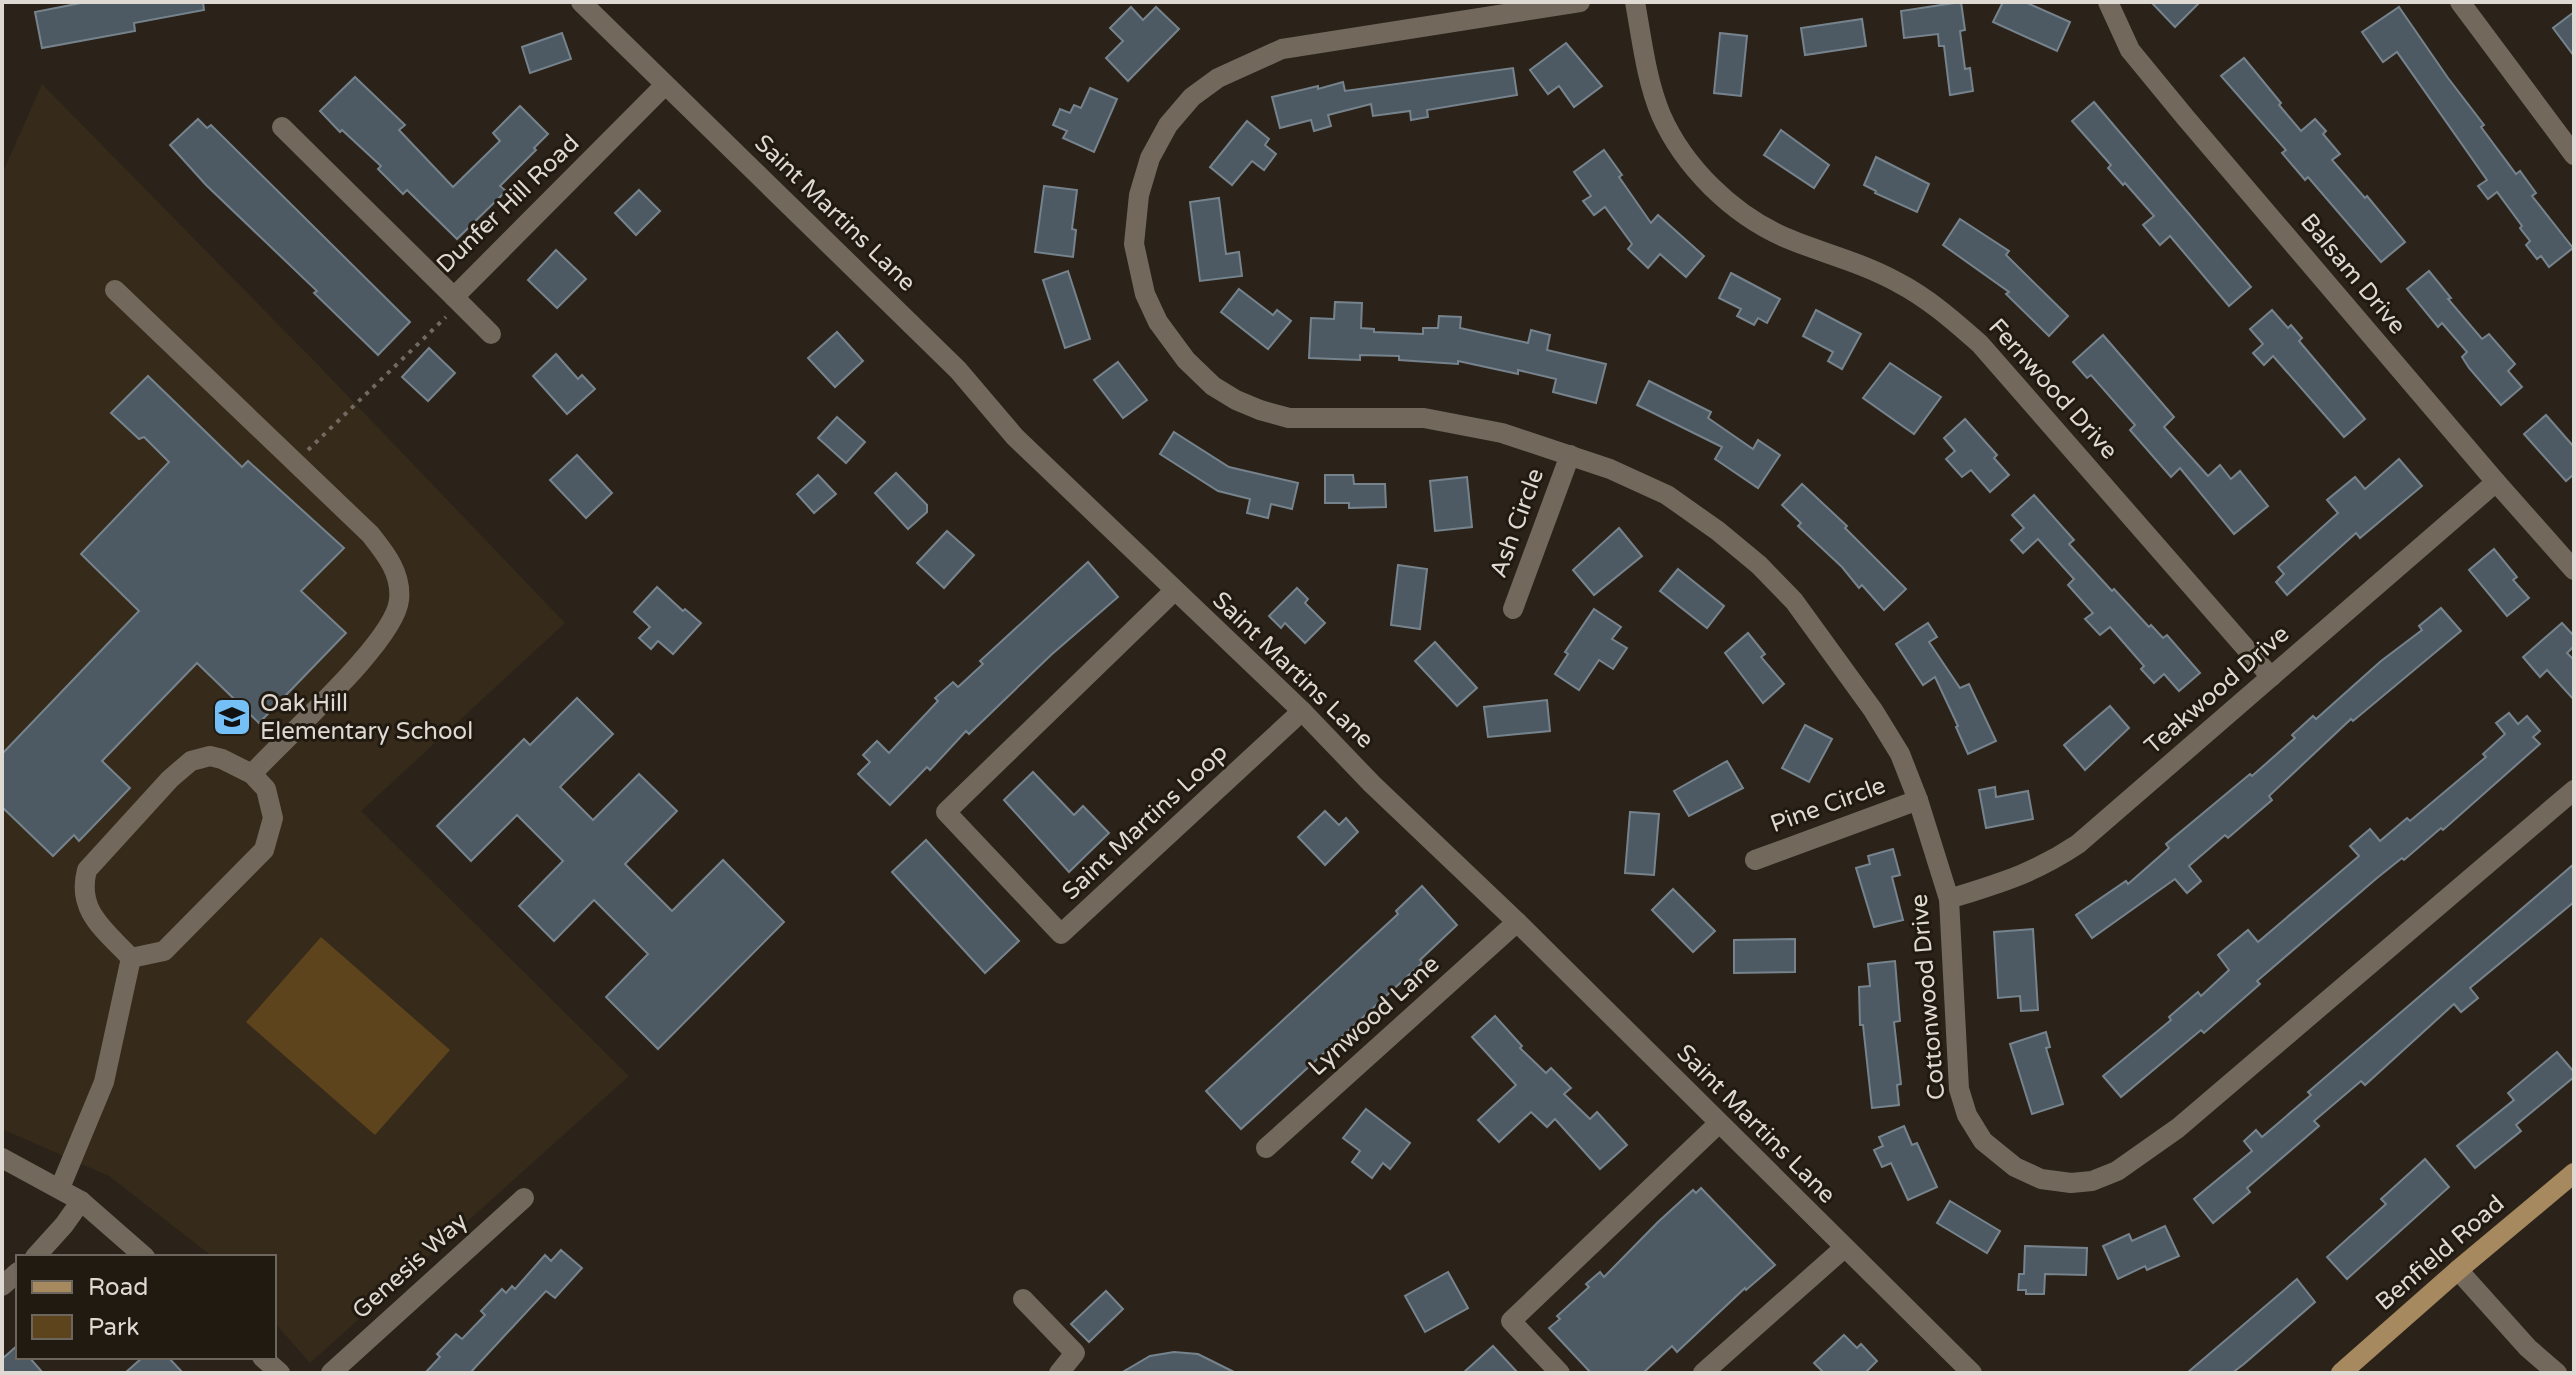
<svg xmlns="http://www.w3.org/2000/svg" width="2576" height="1375" font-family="'Varela Round',sans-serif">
<rect width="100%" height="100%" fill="#2b2319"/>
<!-- built -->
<path fill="#362a1a" d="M42 84 321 368 565 623 361 811 629 1076 310 1363 274 1322V1257H213L109 1176 2 1129V174Z"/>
<!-- green -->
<path fill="#5d441d" d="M321 937 450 1050 375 1135 246 1022Z"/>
<!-- building -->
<g fill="#4d5a63" stroke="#76838d" stroke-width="2">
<path d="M86 2H203L204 10 134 23 135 31 42 48 35 12Z"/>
<path d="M1961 2 1965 30 1960 31 1965 69 1970 68 1973 91 1950 95 1944 46H1939L1938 34 1904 38 1901 11Z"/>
<path d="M2003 2H2025L2070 22 2057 51 1993 22Z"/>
<path d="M2151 2H2200L2175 27Z"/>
<path d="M1131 7 1143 20 1156 7 1179 29 1128 81 1106 58 1123 41 1110 28Z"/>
<path d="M2399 7 2448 78 2484 125 2481 127 2516 174 2520 171 2536 193 2532 196 2573 248 2549 267 2541 256 2537 259 2526 245 2530 241 2520 228 2522 226 2497 192 2488 199 2478 186 2487 180 2397 52 2383 62 2362 32Z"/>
<path d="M2574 12V56L2553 28Z"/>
<path d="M1862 19 1866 46 1805 55 1801 28Z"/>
<path d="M562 33 571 59 530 73 522 47Z"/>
<path d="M1720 33 1747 36 1741 96 1714 93Z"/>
<path d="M1566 43 1602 86 1574 107 1559 86 1548 94 1530 70Z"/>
<path d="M2244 58 2281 103 2279 105 2301 131 2315 119 2326 131 2323 134 2340 154 2332 160 2365 198 2367 196 2405 242 2381 262 2308 177 2305 180 2282 153 2286 150 2221 76Z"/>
<path d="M1513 68 1517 95 1427 110 1428 117 1411 120 1410 111 1373 116 1371 104 1328 115 1331 126 1314 131 1311 120 1280 128 1272 97 1318 86V89L1343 82 1345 91Z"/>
<path d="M355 77 405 125 399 130 453 187 500 141 493 133 520 106 548 134 534 148 536 150 500 186 506 191 457 239 407 190 403 194 378 169 381 166 342 130 340 132 320 111Z"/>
<path d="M1090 88 1117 99 1094 152 1063 138 1067 131 1053 125 1060 109 1070 113 1074 105 1081 108Z"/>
<path d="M2094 102 2251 287 2229 306 2170 236 2160 245 2143 225 2154 216 2125 183 2123 185 2108 168 2111 165 2072 121Z"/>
<path d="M198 119 207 128 211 125 410 322 378 355 314 293 317 291 206 185 170 145Z"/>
<path d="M1247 121 1269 139 1265 145 1276 154 1264 170 1252 161 1232 185 1210 167Z"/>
<path d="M1781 130 1829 165 1814 188 1764 155Z"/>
<path d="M1604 150 1622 175 1619 177 1651 223 1658 215 1704 256 1686 277 1660 254 1648 268 1628 249 1632 244 1605 207 1594 215 1583 201 1591 196 1574 172Z"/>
<path d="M1876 157 1929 184 1917 212 1875 193 1876 191 1864 185Z"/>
<path d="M1044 186 1077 190 1072 229 1076 230 1073 257 1035 252Z"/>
<path d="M639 190 660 211 636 235 615 213Z"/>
<path d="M1219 198 1226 254 1239 252 1242 276 1200 281 1190 202Z"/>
<path d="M1960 219 2009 251 2006 255 2068 316 2049 336 2006 294 2009 292 1943 245Z"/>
<path d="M556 250 586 279 557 308 528 280Z"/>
<path d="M1068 271 1090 339 1065 348 1043 280Z"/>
<path d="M2429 271 2451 298 2448 299 2482 339 2489 334 2515 364 2508 371 2522 387 2501 405 2469 368 2462 357 2467 352 2442 323 2438 327 2407 289Z"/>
<path d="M1731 273 1780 299 1767 323 1758 318 1754 325 1737 316 1741 309 1719 298Z"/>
<path d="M1239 289 1273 315 1277 310 1291 321 1268 349 1221 312Z"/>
<path d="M1335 302 1362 303 1361 328 1374 329V332L1423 334V328H1438L1439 316 1461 317 1460 328 1528 343 1531 330 1550 335 1547 350 1606 364 1596 403 1553 392 1556 379 1518 370V374L1458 361V364L1399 360V356L1360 355V360L1309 358 1311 318 1334 319Z"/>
<path d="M1816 310 1861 334 1842 369 1828 361 1833 352 1803 336Z"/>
<path d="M2272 310 2288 328 2291 325 2302 338 2299 341 2365 419 2344 437 2273 356 2264 365 2253 353 2263 344 2250 329Z"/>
<path d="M837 332 863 361 835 387 808 358Z"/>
<path d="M2103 335 2174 417 2164 427 2208 476 2220 465 2231 479 2240 471 2268 506 2234 534 2180 468 2171 477 2130 430 2135 425 2091 375 2087 378 2073 362Z"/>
<path d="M429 348 455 373 428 401 402 377Z"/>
<path d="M556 354 578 379 582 375 595 389 567 414 533 376Z"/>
<path d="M1118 362 1147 400 1123 418 1094 380Z"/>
<path d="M1890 363 1941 397 1914 434 1863 398Z"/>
<path d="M148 376 242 467 248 461 344 548 301 591 346 633 259 723 197 663 102 761 130 788 79 841 74 835 53 856 2 807V754L139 611 81 554 169 462 144 437 139 439 111 413Z"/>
<path d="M1649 381 1711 412 1708 418 1753 449 1758 440 1780 455 1758 488 1715 459 1722 447 1637 405Z"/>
<path d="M2546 415 2574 447V474L2566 481 2524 434Z"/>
<path d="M837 417 865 442 846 463 818 438Z"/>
<path d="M1965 419 1997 455 1994 458 2009 475 1990 492 1971 470 1962 477 1946 459 1955 451 1944 438Z"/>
<path d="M1174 432 1229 467 1298 483 1292 509 1271 504 1268 518 1247 513 1250 499 1218 491 1160 454Z"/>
<path d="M577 455 612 493 586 518 550 480Z"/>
<path d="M2399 459 2422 486 2360 538 2356 533 2287 595 2276 582 2284 574 2278 567 2338 513 2327 500 2355 477 2365 489Z"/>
<path d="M896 473 927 505V512L908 529 875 493Z"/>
<path d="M818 475 836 494 814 513 797 494Z"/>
<path d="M1325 475H1353L1354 484H1385L1386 507 1349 508V503H1325Z"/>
<path d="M1467 477 1472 527 1435 531 1430 481Z"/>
<path d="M1802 484 1847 526 1845 528 1906 589 1884 610 1862 585 1859 588 1842 567 1798 526 1801 523 1782 505Z"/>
<path d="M2034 495 2074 540 2069 544 2112 591 2114 589 2149 627 2151 625 2163 638 2167 635 2200 673 2179 691 2164 674 2154 683 2141 669 2144 666 2110 627 2100 635 2085 619 2093 613 2068 585 2074 579 2038 539 2023 553 2011 540 2024 528 2012 515Z"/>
<path d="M1619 528 1642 556 1594 595 1573 570Z"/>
<path d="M947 531 974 555 944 588 917 563Z"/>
<path d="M2494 549 2517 577 2513 580 2529 598 2507 616 2469 570Z"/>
<path d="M1088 562 1118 597 1051 655 969 734 966 731 930 770 927 767 890 805 858 774 870 762 863 755 877 741 889 753 938 701 935 698 953 682 958 687 983 664 980 661Z"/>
<path d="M1398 565 1427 569 1420 629 1391 625Z"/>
<path d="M1678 569 1724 606 1707 628 1660 591Z"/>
<path d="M657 587 683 611 685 609 701 623 673 654 658 641 651 649 639 638 650 627 634 612Z"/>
<path d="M1297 588 1308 599 1305 603 1325 623 1305 643 1285 623 1281 628 1269 616Z"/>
<path d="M2441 608 2461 631 2353 721 2351 719 2269 796 2272 800 2228 838 2225 835 2189 866 2201 881 2187 893 2175 879 2092 938 2076 915 2126 881 2128 884 2169 848 2166 844 2250 774 2252 776 2295 738 2292 735 2313 716 2316 719 2381 661 2422 630 2419 626Z"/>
<path d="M1594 609 1621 627 1612 639 1627 648 1613 669 1599 660 1579 690 1555 674 1568 654 1565 652Z"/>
<path d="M1928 623 1937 637 1929 642 1960 688 1969 684 1996 741 1968 754 1956 727 1958 726 1935 677 1923 685 1896 644Z"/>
<path d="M2562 623 2574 636V646L2567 653 2574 660V700L2547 670 2540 677 2523 657Z"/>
<path d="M1748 633 1765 654 1761 657 1784 684 1763 703 1725 653Z"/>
<path d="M1435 642 1477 688 1457 706 1415 661Z"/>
<path d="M577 698 613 734 560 787 593 820 639 774 677 811 625 864 672 911 723 860 784 922 658 1049 606 997 648 954 594 900 554 941 519 906 563 861 517 815 471 861 437 826 524 739 530 745Z"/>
<path d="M1547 700 1550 731 1488 737 1484 707Z"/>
<path d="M2110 706 2129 728 2085 770 2064 745Z"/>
<path d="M2509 713 2518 724 2527 716 2540 731 2533 737 2540 744 2443 830 2441 828 2404 860 2402 858 2377 878 2257 981 2260 984 2204 1033 2201 1030 2121 1097 2103 1076 2171 1020 2169 1017 2198 992 2201 996 2229 970 2218 955 2248 930 2258 942 2359 856 2350 846 2370 829 2380 841 2407 818 2410 821 2486 757 2483 754 2505 734 2496 723Z"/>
<path d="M1805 725 1832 739 1809 782 1782 768Z"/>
<path d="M1727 761 1743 788 1689 816 1674 791Z"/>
<path d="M1033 772 1074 815 1083 806 1109 833 1069 872 1004 800Z"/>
<path d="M1995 787 1996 797 2028 791 2033 819 1986 828 1979 790Z"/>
<path d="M1325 811 1339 825 1346 818 1358 832 1325 865 1298 837Z"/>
<path d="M1630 812 1659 814 1654 875 1625 873Z"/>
<path d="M926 840 1019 941 985 973 892 872Z"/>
<path d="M1893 849 1900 875 1892 877 1903 920 1874 927 1856 868 1870 864 1868 856Z"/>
<path d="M2574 864V902L2470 988 2478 998 2461 1012 2454 1004 2365 1085 2361 1081 2314 1121 2319 1126 2247 1188 2250 1192 2213 1223 2194 1199 2252 1151 2244 1141 2256 1130 2262 1137 2311 1095 2308 1092Z"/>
<path d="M1422 886 1457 925 1420 960 1422 963 1241 1129 1206 1091 1398 914 1396 911Z"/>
<path d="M1673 889 1715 931 1693 952 1652 910Z"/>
<path d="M2033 929 2038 1010 2021 1011 2020 996 1998 998 1994 932Z"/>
<path d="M1795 939V972L1734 973V940Z"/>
<path d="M1895 961 1900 1021 1894 1022 1901 1084 1897 1085 1899 1105 1872 1108 1863 1025H1860L1859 987 1870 986 1868 964Z"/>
<path d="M1495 1016 1522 1046 1520 1048 1546 1073 1551 1068 1571 1088 1564 1094 1590 1119 1597 1112 1627 1145 1600 1169 1555 1119 1547 1127 1531 1112 1499 1142 1478 1120 1516 1085 1472 1037Z"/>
<path d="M2046 1032 2050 1047 2046 1048 2063 1104 2032 1114 2010 1044Z"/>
<path d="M2557 1052 2574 1072V1077L2516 1125 2521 1131 2475 1168 2457 1146 2514 1100 2508 1093Z"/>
<path d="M1366 1109 1410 1143 1390 1169 1383 1163 1372 1178 1352 1162 1360 1151 1343 1138Z"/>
<path d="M1904 1126 1912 1145 1917 1143 1937 1187 1908 1200 1891 1163 1882 1167 1874 1150 1883 1146 1879 1137Z"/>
<path d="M2425 1159 2449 1187 2347 1279 2327 1257 2386 1204 2381 1199Z"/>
<path d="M1701 1188 1775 1265 1746 1290 1745 1288 1677 1352 1672 1346 1643 1373H1591L1549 1328 1560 1319 1557 1316 1589 1287 1586 1284 1600 1272 1604 1277 1658 1222 1693 1190 1696 1193Z"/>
<path d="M1950 1201 2000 1231 1987 1253 1937 1223Z"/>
<path d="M2165 1226 2179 1256 2147 1270 2145 1266 2118 1279 2103 1246 2129 1234 2132 1241Z"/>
<path d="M2025 1246 2087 1248 2086 1275 2045 1274 2044 1294H2026V1290H2018L2019 1274H2024Z"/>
<path d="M561 1250 582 1268 555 1298 546 1291 470 1373H425L440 1357 437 1354 456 1334 462 1339 485 1315 481 1311 502 1289 506 1293 512 1286 515 1289 545 1255 551 1261Z"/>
<path d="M1448 1272 1468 1308 1425 1332 1405 1296Z"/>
<path d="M2297 1279 2315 1302 2244 1364 2232 1373H2187Z"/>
<path d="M1106 1291 1123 1309 1089 1342 1071 1324Z"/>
<path d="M1844 1335 1857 1348 1861 1344 1877 1361 1865 1373H1824L1814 1363Z"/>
<path d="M18 1345V1357H29L43 1373H2V1359Z"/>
<path d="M1493 1346 1518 1373H1463Z"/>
<path d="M1174 1352 1198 1354 1236 1373H1121L1150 1356Z"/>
<path d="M143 1357H168L183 1373H125Z"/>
</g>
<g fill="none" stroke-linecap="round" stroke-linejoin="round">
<!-- path -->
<path stroke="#726a62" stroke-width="4" stroke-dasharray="4 6" stroke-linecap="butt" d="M308 450 446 317"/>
<!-- minor -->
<g stroke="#72695c" stroke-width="20">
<path d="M581 2 958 370 1015 437 1302 711 1372 784 1517 922 1972 1373"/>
<path d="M1580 2 1282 49 1218 78 1192 97 1168 125 1150 158 1139 195 1134 244 1145 294 1158 322 1186 360 1213 386 1236 400 1260 410 1289 418H1424L1502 433 1610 469 1667 495 1718 531 1759 565 1794 601 1873 710 1900 754 1918 800 1949 899 1959 1089 1967 1115 1983 1141 2015 1167 2041 1179 2071 1183 2092 1181 2117 1171 2178 1128 2574 790"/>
<path d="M1635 2C1642 40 1646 79 1661 115 1684 167 1732 214 1784 237 1821 253 1861 262 1897 282 1928 298 1954 321 1980 344L2271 677"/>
<path d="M2108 2 2130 50 2185 117 2496 482 2574 570"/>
<path d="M2460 2 2574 155"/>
<path d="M282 127 454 297 665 85"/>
<path d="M115 290 370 534C385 553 402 573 399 600 395 642 284 738 252 774"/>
<path d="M454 297 491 334"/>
<path d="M1174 591 946 812 1061 934 1302 711"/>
<path d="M1513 609 1570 455"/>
<path d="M210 756 222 759 252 774 266 789 273 818 264 850 164 951 131 958C105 930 76 911 87 870L170 779 191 761Z"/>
<path d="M1755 860 1918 800"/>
<path d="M1949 899C2000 883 2033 874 2078 844L2496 482"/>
<path d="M1266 1148 1517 922"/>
<path d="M2 1158 81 1201 145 1257"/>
<path d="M60 1188 104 1082 131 958"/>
<path d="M35 1257 64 1225 81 1201"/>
<path d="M2458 1270 2528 1348 2557 1373"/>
<path d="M2 1286 18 1272"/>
<path d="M1023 1299 1075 1353 1059 1373"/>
<path d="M262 1357 280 1373"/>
<path d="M331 1373 524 1198"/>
<path d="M1560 1373 1511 1321 1718 1124"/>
<path d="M1703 1373 1844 1248"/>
</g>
<!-- major -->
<path stroke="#a6895f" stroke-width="20" d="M2341 1373 2458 1270 2574 1173"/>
</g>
<!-- icons -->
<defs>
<symbol id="school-square" viewBox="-11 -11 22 22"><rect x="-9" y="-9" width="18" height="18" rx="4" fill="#74c0f6" stroke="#211a10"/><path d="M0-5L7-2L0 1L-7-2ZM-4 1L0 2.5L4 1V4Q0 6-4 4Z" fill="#111"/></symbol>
</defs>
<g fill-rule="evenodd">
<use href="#school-square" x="210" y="695" width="44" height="44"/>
</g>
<g text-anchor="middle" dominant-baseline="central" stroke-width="6" stroke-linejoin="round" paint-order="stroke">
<!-- street labels -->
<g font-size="24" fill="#dfd9d3" stroke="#211a10">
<text transform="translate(508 204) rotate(-44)">Dunfer Hill Road</text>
<text transform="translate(835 213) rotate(44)">Saint Martins Lane</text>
<text transform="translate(2353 274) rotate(50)">Balsam Drive</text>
<text transform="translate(2053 389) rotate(48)">Fernwood Drive</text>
<text transform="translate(1517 523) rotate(-70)">Ash Circle</text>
<text transform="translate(1293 670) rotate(44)">Saint Martins Lane</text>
<text transform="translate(2217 690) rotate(-41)">Teakwood Drive</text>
<text transform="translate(1828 805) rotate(-20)">Pine Circle</text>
<text transform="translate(1145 822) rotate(-43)">Saint Martins Loop</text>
<text transform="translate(1928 997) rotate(-95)">Cottonwood Drive</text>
<text transform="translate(1374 1016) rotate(-42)">Lynwood Lane</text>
<text transform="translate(1756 1124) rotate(45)">Saint Martins Lane</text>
<text transform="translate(2440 1253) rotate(-41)">Benfield Road</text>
<text transform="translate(410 1266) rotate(-42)">Genesis Way</text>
</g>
<!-- poi labels -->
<g font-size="24" fill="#dfd9d3" stroke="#211a10" text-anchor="start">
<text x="260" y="703">Oak Hill<tspan x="260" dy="28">Elementary School</tspan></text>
</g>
</g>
<!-- border -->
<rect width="2576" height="1375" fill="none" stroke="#dfd9d3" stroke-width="8"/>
<!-- legend -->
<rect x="16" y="1255" width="260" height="104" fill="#211a10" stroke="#6d665e" stroke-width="2"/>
<rect x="32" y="1281" width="40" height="12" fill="#a6895f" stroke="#6d665e" stroke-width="2"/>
<text x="88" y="1295" font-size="24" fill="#dfd9d3">Road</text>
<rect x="32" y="1315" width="40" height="24" fill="#5d441d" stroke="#6d665e" stroke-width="2"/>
<text x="88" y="1335" font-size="24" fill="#dfd9d3">Park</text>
</svg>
